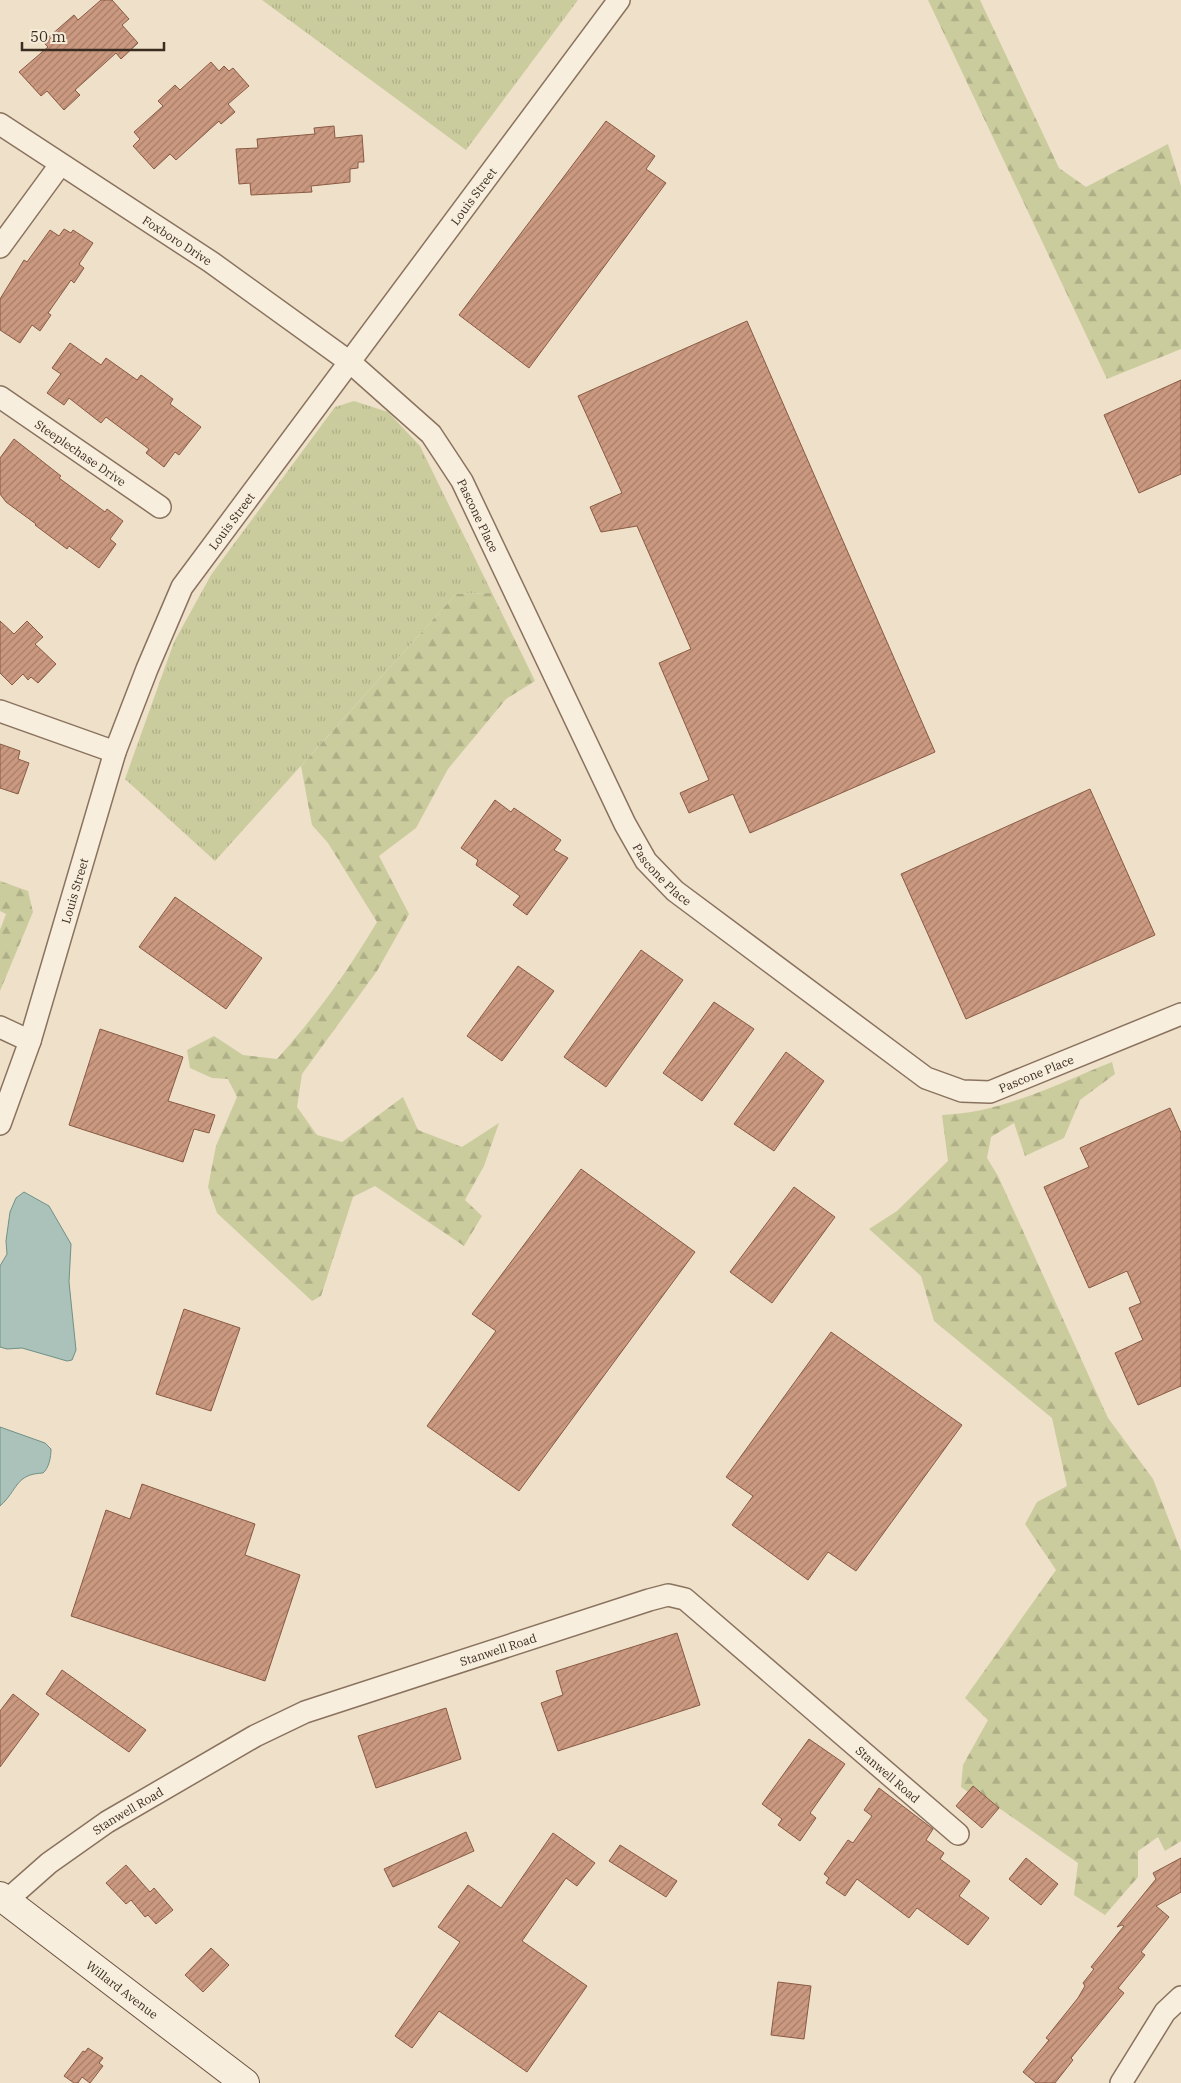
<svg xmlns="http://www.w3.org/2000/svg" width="1181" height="2083" font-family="'IBM Plex Serif',serif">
<defs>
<pattern id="grass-tufts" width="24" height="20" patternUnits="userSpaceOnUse" patternTransform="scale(1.25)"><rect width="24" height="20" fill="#cbcc9d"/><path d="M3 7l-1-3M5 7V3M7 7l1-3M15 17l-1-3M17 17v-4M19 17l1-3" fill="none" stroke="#afaf87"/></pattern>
<pattern id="forest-firs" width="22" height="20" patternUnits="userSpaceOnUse" patternTransform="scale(1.25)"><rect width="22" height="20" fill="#cbcc9d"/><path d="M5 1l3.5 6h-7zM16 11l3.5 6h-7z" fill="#afaf87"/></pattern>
<pattern id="building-hatch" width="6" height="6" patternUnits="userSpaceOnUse" patternTransform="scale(1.25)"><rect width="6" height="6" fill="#cb9980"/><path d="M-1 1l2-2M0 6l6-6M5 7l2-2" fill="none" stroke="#a67d68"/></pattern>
</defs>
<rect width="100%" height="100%" fill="#eee0c9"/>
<!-- grass -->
<g fill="url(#grass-tufts)">
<path d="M262 0H578L466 150Z"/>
<path d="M354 401 388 412 420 446 492 593 456 594 215 861 125 779 174 642 211 575 335 407Z"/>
</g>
<!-- forest -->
<g fill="url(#forest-firs)">
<path d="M928 0H980L1059 168 1086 187 1168 144 1181 186V349L1107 379Z"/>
<path d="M492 593 535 681 506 699 448 769 416 828 379 856 409 914 377 971 302 1074 297 1107 317 1135 342 1142 403 1097 418 1130 462 1147 499 1123 484 1166 465 1200 482 1216 464 1246 375 1186 353 1197 321 1296 312 1301 217 1213 208 1187 216 1146 237 1097 228 1079 212 1078 190 1068 187 1050 214 1036 243 1055 277 1059C315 1017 348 971 377 922L328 843 312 825 301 766 456 594Z"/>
<path d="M0 881 28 891 33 912 0 991V930L6 914 0 911Z"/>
<path d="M1112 1062 1115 1074 1080 1100 1064 1138 1025 1156 1014 1123 991 1137 987 1158 998 1176 1108 1418 1153 1479 1181 1551V1841L1165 1851 1158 1837 1138 1851V1877L1105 1915 1074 1895 1078 1863 999 1808 973 1786 968 1792 961 1787 963 1765 988 1720 965 1698 1056 1570 1025 1524 1037 1502 1067 1486 1052 1418 934 1321 921 1276 869 1229 897 1211 948 1161 942 1115C1002 1113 1057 1084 1112 1062Z"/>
</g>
<!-- water -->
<g fill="#aac2b9" stroke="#709186">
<path d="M24 1192 49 1206 71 1244 69 1282 76 1350 72 1360 67 1361 22 1348 7 1349 0 1347V1266L7 1254 6 1241 10 1212 16 1198Z"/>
<path d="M0 1427 45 1443 51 1449C51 1457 49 1468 43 1473 15 1474 18 1490 0 1506Z"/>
</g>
<!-- building -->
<g fill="url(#building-hatch)" stroke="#895a44">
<path d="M101 0H112L129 19 122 25 138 43 121 59 116 53 75 90 80 95 64 110 47 91 41 96 19 72 48 47 43 42 74 15 78 20Z"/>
<path d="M211 62 219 71 224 66 229 71 233 68 249 86 228 104 235 112 221 124 219 121 176 160 170 154 154 169 133 146 140 139 134 132 163 106 158 101 175 85 180 90Z"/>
<path d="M606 121 655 156 646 169 666 183 529 368 459 315Z"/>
<path d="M334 126 335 138 362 135 364 162H358V168L350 169V182L311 186 312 192 251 195 250 183 239 184 236 149 258 148 257 139 315 134 314 128Z"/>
<path d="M64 229 71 233 73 230 93 243 79 264 84 268 74 283 71 280 48 313 51 315 40 331 32 325 20 343 0 330V299L24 260 27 262 50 230 59 236Z"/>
<path d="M747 321 935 752 750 833 733 794 689 813 680 793 709 780 659 663 691 649 637 526 601 532 590 507 622 493 578 396Z"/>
<path d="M70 343 101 365 106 358 137 380 141 375 173 399 170 404 201 427 179 455 175 452 164 467 146 453 149 449 106 417 101 423 69 398 64 405 47 393 61 374 52 368Z"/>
<path d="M1181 380V474L1139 493 1104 415Z"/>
<path d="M14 439 61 476 59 478 105 512 107 509 123 521 110 539 116 544 99 568 69 546 67 549 35 525 36 524 6 502 0 494V458Z"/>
<path d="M0 621 14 634 27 621 43 637 35 644 56 664 38 683 31 677 28 680 23 674 12 685 0 673Z"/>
<path d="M0 744 20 751 18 759 29 763 18 794 0 788Z"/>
<path d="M1090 789 1155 935 966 1019 901 874Z"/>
<path d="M495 800 511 812 514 808 561 840 554 850 568 858 527 915 513 905 520 896 476 865 478 860 461 848Z"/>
<path d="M175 897 262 958 226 1009 139 947Z"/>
<path d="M641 950 683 980 606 1087 564 1057Z"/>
<path d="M518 966 554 991 502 1061 467 1036Z"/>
<path d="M714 1002 754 1029 702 1101 663 1073Z"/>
<path d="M100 1029 183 1057 168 1101 215 1115 209 1133 194 1129 183 1162 69 1125Z"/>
<path d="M786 1052 824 1081 774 1151 734 1124Z"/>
<path d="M1170 1108 1181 1133V1386L1138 1405 1115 1353 1143 1340 1129 1308 1141 1303 1127 1271 1089 1288 1044 1187 1089 1167 1080 1148Z"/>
<path d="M581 1169 695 1252 519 1491 427 1426 496 1331 472 1314Z"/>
<path d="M794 1187 835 1217 772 1303 730 1272Z"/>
<path d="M184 1309 240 1328 211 1411 156 1394Z"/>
<path d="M831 1332 962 1425 856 1571 828 1552 808 1580 732 1525 753 1496 726 1477Z"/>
<path d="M142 1484 255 1524 245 1555 300 1575 265 1681 71 1616 106 1510 130 1519Z"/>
<path d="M677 1633 700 1705 558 1751 541 1703 563 1695 556 1671Z"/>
<path d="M62 1670 146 1730 129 1752 46 1694Z"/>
<path d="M13 1694 39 1714 0 1767V1711Z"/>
<path d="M446 1708 461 1759 376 1788 358 1736Z"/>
<path d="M809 1739 845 1764 810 1813 816 1818 800 1841 778 1825 782 1819 762 1804Z"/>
<path d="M973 1786 999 1808 982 1828 956 1806Z"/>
<path d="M879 1788 933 1829 926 1840 944 1853 940 1859 970 1881 959 1896 989 1918 968 1945 917 1908 909 1918 857 1879 845 1896 826 1883 829 1878 824 1874 848 1840 853 1843 872 1816 864 1810Z"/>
<path d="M466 1832 474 1851 393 1887 384 1869Z"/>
<path d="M553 1833 595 1863 577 1886 566 1878 522 1941 587 1986 527 2072 439 2011 412 2048 395 2036 460 1942 438 1927 468 1885 501 1908Z"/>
<path d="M620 1845 677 1881 666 1897 609 1861Z"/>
<path d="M1026 1858 1058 1884 1041 1905 1009 1879Z"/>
<path d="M1181 1858V1892L1156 1906 1169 1917 1141 1952 1145 1955 1118 1988 1124 1993 1071 2058 1073 2060 1055 2083H1036L1023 2072 1049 2040 1046 2038 1078 1998 1085 1986 1083 1983 1094 1969 1091 1967 1124 1926 1122 1925 1117 1927 1156 1879 1153 1873Z"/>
<path d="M126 1865 150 1892 154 1888 173 1910 156 1924 148 1915 145 1917 131 1900 126 1904 106 1883Z"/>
<path d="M211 1948 229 1965 203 1992 185 1975Z"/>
<path d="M778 1982 811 1986 804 2039 771 2035Z"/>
<path d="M88 2048 103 2058 99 2063 103 2066 90 2083 82 2077 78 2083H74L64 2076 83 2051 85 2052Z"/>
</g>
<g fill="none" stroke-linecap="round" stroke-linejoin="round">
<defs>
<g id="street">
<path id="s1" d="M0 124 211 262 351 363 431 434 462 481 625 824 646 861 675 891 926 1078 962 1091 990 1092 1181 1014"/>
<path d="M0 247 60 165"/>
<path id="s2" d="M0 397 160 507"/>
<path d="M0 711 115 752"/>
<path d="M0 1027 30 1041"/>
<path id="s3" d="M0 1124 30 1041 115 752 147 669 182 587 619 0"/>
<path id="s4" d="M6 1901 49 1863 107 1822 255 1736 305 1712 649 1600 668 1595 685 1599 958 1834"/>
<path d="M1121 2083 1165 2012 1181 1997"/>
</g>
<g id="secondary">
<path id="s5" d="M0 1896 245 2083"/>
</g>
</defs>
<!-- street casing -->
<use href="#street" stroke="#8a725e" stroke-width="24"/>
<!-- secondary casing -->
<use href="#secondary" stroke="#6c5341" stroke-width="30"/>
<!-- street -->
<use href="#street" stroke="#f8eedd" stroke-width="21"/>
<!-- secondary -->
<use href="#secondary" stroke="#f8eedd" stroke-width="28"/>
</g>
<g text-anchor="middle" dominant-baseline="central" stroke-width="5" stroke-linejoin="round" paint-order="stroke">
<!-- street labels -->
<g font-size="12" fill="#3b2c21" stroke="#f5ebd9">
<text stroke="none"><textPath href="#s3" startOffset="1055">Louis Street</textPath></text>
<text stroke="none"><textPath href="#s1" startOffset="212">Foxboro Drive</textPath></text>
<text stroke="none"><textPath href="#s2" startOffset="98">Steeplechase Drive</textPath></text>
<text stroke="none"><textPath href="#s1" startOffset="626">Pascone Place</textPath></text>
<text stroke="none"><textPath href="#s3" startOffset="650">Louis Street</textPath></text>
<text stroke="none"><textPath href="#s1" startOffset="1031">Pascone Place</textPath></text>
<text stroke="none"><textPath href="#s3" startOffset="245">Louis Street</textPath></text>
<text stroke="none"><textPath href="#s1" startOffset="1481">Pascone Place</textPath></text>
<text stroke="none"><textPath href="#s4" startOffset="558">Stanwell Road</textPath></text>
<text stroke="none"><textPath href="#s4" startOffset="1022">Stanwell Road</textPath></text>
<text stroke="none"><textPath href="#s4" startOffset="152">Stanwell Road</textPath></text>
<text stroke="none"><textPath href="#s5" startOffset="154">Willard Avenue</textPath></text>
</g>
</g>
<!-- scale -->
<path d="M22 42v8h142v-8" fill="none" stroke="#3b2c21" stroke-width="2.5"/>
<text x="30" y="42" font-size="15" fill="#3b2c21" stroke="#f5ebd9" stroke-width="4" paint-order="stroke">50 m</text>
</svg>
